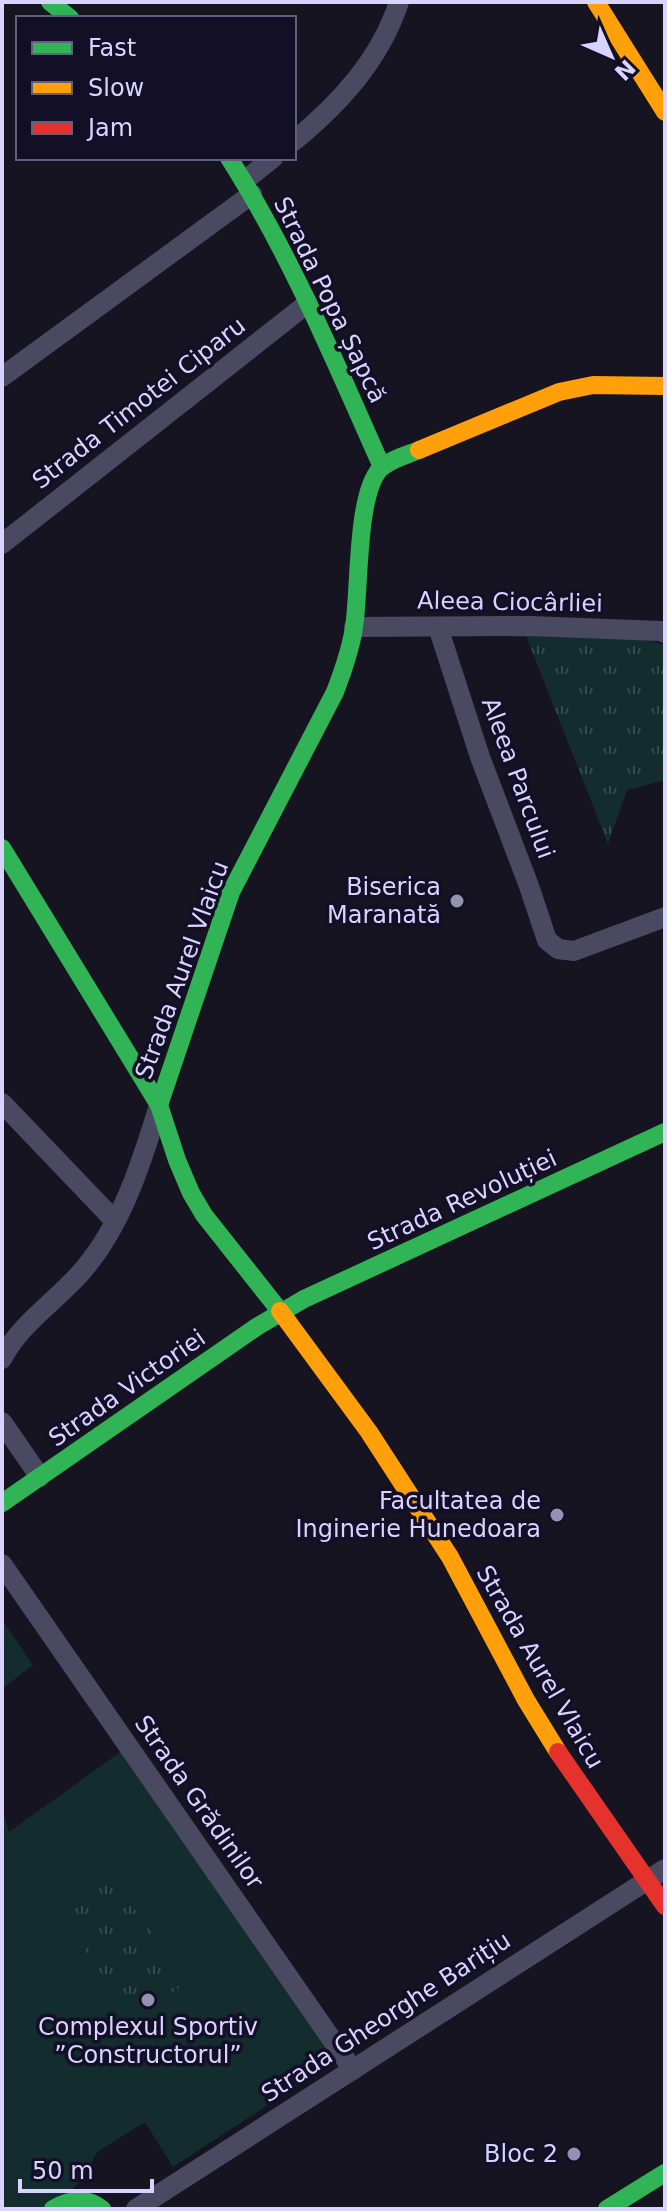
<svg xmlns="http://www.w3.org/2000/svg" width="667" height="2211" font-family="'DejaVu Sans',sans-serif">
<defs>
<pattern id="park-tufts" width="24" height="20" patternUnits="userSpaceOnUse" patternTransform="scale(2)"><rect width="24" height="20" fill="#132c2d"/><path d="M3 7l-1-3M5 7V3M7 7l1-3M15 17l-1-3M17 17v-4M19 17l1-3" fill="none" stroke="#354a4c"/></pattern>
</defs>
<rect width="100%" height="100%" fill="#161421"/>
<!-- grass -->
<g fill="#132c2d">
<path d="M2 1620 33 1665 2 1689Z"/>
<path d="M123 1750 337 2060 173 2167 145 2122 97 2152 84 2176 68 2195 46 2209H2V1809L9 1832Z"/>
</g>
<!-- park -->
<g fill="url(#park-tufts)">
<path d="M525 633 647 640 665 645V780L627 790 608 844Z"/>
<path d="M108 1872 187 1982 134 2019 56 1910Z"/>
</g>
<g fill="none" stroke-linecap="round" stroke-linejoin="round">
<!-- street -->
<g stroke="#4a4962" stroke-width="20">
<path d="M294 141C340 103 380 60 399 2"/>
<path d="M244 181 273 158"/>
<path d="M2 377 252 194"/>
<path d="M2 544 308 303"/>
<path d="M354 627 530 626 660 631 665 633"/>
<path d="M438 627 480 757 529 886 547 940 558 949 574 951 665 917"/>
<path d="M2 1103 115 1221"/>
<path d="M2 1359C21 1322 58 1300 84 1269 122 1224 141 1164 158 1109"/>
<path d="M2 1422 40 1477"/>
<path d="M2 1564 353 2070"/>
<path d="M136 2209 665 1869"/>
</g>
<!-- fast -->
<g stroke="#30b455" stroke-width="18">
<path d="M50 2 70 18"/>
<path d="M229 158C291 255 335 362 382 467"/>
<path d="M2 848 159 1105 177 1160 191 1193 204 1215 280 1311"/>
<path d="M159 1105 231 892 335 692C343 671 351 649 354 627 360 589 356 495 380 469 389 460 407 455 419 450"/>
<path d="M2 1503 258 1326 304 1299 665 1132"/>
<path d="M53 2209C70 2199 86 2196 102 2209"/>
<path d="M607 2209 665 2173"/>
</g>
<!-- slow -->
<g stroke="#ff9f0a" stroke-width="18">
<path d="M596 2 665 112"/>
<path d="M419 450 559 392 593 385 665 386"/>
<path d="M280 1311 369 1432 450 1557 526 1700 558 1752"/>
</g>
<!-- jam -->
<path stroke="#e5322d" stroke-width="18" d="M558 1752 665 1906"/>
</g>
<!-- markers -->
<g fill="#9591b1" stroke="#130f26" stroke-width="3">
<circle cx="457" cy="901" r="8"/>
<circle cx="557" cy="1515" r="8"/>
<circle cx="148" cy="2000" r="8"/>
<circle cx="574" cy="2154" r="8"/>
</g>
<g text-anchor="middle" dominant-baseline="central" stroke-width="7" stroke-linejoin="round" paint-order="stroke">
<!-- street labels -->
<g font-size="24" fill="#d9d4ff" stroke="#130f26">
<text transform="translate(330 300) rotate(64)">Strada Popa Șapcă</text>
<text transform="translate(139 403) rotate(-38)">Strada Timotei Ciparu</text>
<text transform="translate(510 602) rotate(1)">Aleea Ciocârliei</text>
<text transform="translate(518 778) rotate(70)">Aleea Parcului</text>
<text transform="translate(182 970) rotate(-70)">Strada Aurel Vlaicu</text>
<text transform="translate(462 1200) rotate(-25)">Strada Revoluției</text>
<text transform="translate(127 1388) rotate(-35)">Strada Victoriei</text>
<text transform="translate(540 1667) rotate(60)">Strada Aurel Vlaicu</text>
<text transform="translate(199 1802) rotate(55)">Strada Grădinilor</text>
<text transform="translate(386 2017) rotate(-33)">Strada Gheorghe Barițiu</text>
</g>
<!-- poi labels -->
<g font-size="24" fill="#d9d4ff" stroke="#130f26" text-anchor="end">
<text x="441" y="887">Biserica<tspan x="441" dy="28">Maranată</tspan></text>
<text x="541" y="1501">Facultatea de<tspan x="541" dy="28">Inginerie Hunedoara</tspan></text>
<text x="148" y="2027" text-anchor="middle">Complexul Sportiv<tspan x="148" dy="28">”Constructorul”</tspan></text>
<text x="558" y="2154">Bloc 2</text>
</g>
</g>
<!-- border -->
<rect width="667" height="2211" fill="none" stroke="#d9d4ff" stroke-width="8"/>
<!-- legend -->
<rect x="16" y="16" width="280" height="144" fill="#130f26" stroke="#625e7d" stroke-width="2"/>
<rect x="32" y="42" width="40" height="12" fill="#30b455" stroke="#625e7d" stroke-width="2"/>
<text x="88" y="56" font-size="24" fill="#d9d4ff">Fast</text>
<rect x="32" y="82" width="40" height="12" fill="#ff9f0a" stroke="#625e7d" stroke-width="2"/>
<text x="88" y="96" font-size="24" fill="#d9d4ff">Slow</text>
<rect x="32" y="122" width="40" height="12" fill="#e5322d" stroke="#625e7d" stroke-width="2"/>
<text x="88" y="136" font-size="24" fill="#d9d4ff">Jam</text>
<!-- north arrow -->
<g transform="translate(611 56) rotate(135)" stroke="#130f26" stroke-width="6" paint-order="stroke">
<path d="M0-6L14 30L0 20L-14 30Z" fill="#d9d4ff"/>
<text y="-12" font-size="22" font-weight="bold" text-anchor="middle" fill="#d9d4ff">N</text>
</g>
<!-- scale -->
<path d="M20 2179v12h132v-12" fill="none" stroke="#d9d4ff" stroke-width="4"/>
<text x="32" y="2179" font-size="24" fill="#d9d4ff" stroke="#130f26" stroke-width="6" paint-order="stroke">50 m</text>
</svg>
